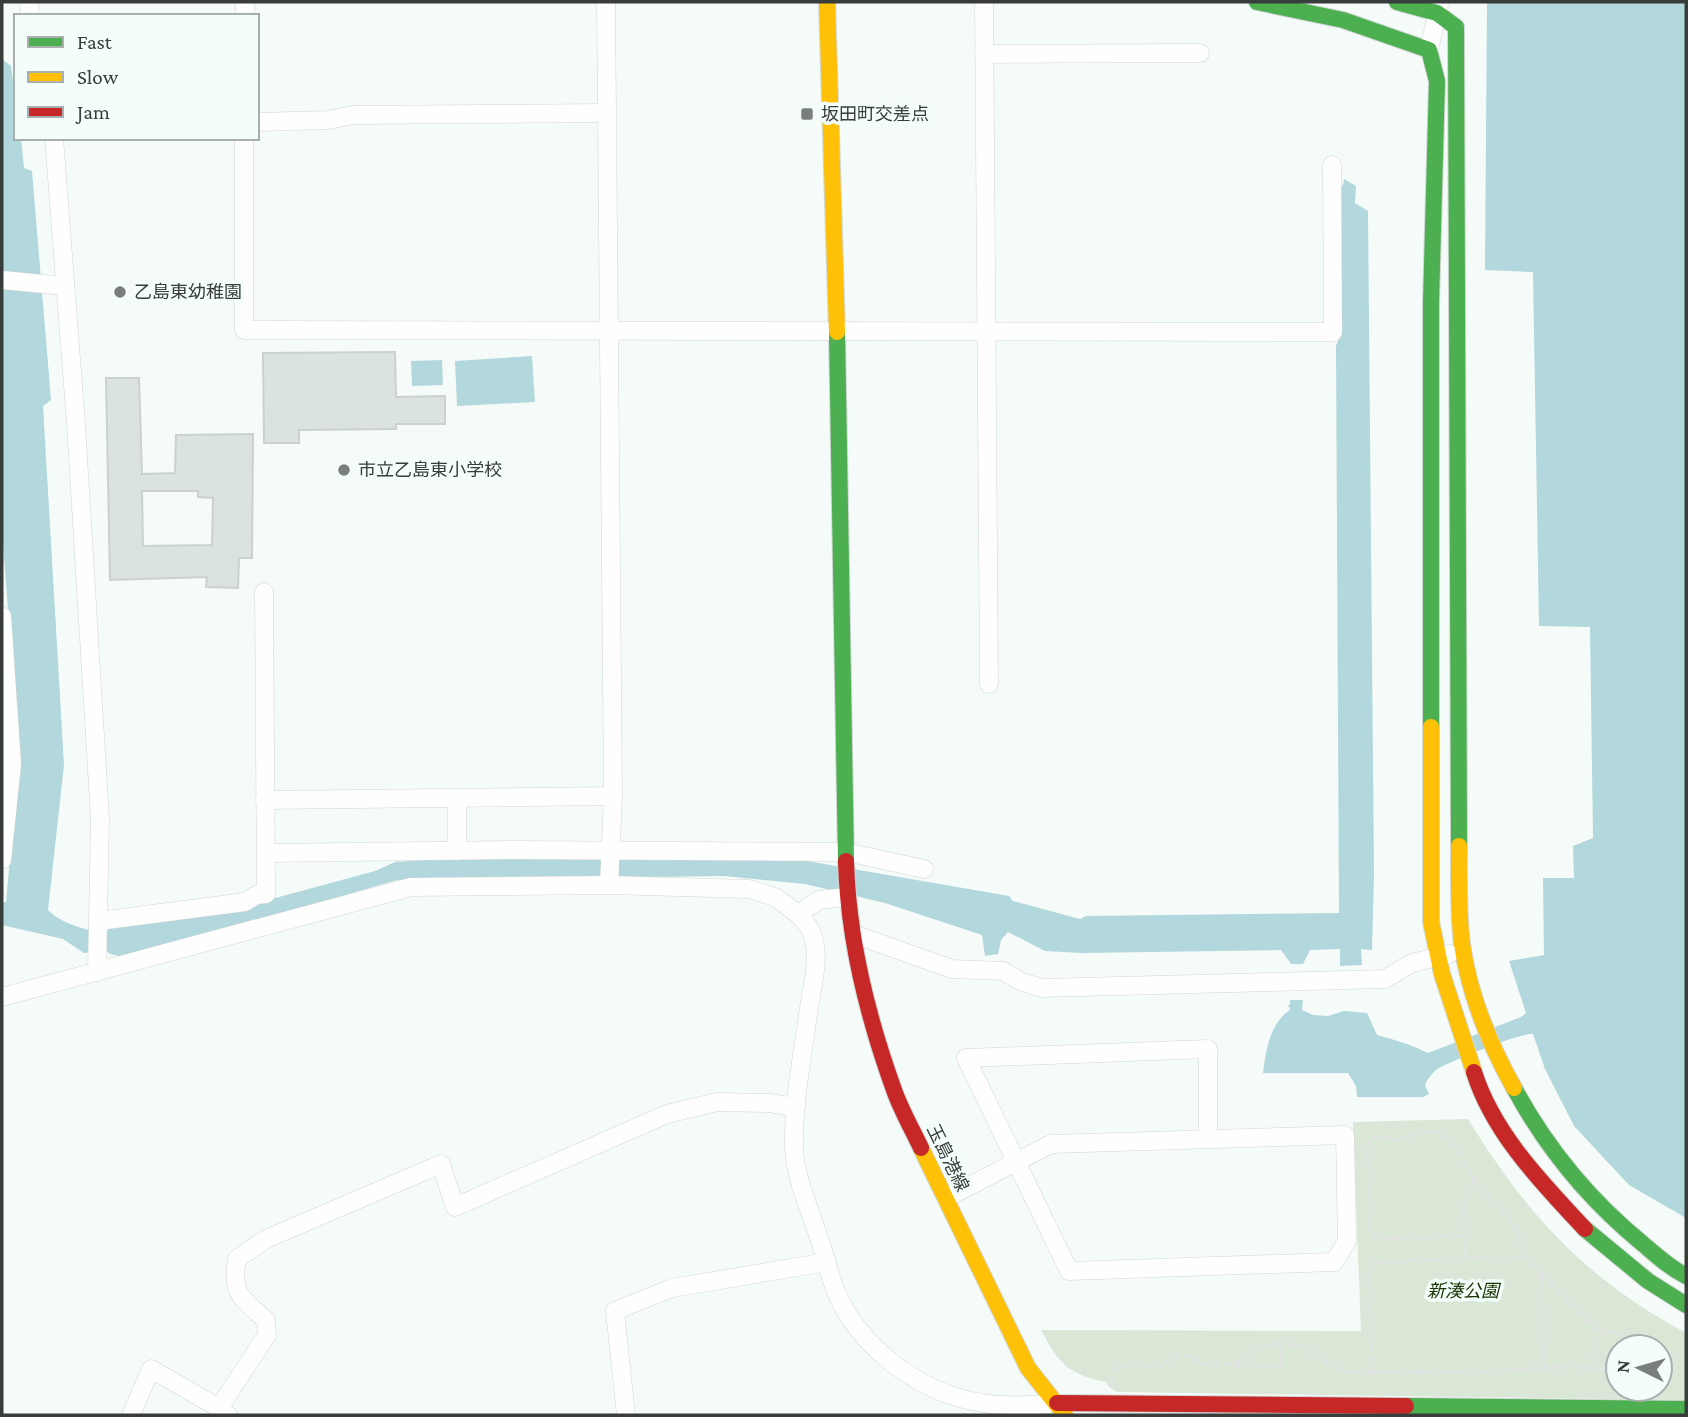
<svg xmlns="http://www.w3.org/2000/svg" width="1688" height="1417" font-family="'Crimson Pro','Noto Sans JP',serif">
<rect width="100%" height="100%" fill="#f5fbf8"/>
<!-- green -->
<path fill="#dae7d6" fill-rule="evenodd" d="M1468 1119C1526 1214 1587 1280 1686 1333V1400L1117 1392 1109 1387 1106 1382C1068 1374 1059 1364 1041 1330L1361 1331 1353 1122ZM1618 1347H1660V1389H1618Z"/>
<!-- water -->
<g fill="#b2d7dc">
<path d="M1487 2H1686V1218L1629 1185 1574 1126 1545 1069 1533 1034C1519 1033 1454 1060 1439 1068 1433 1072 1428 1078 1425 1085L1429 1094 1423 1097H1357L1356 1086 1348 1073H1263C1266 1050 1270 1023 1290 1010L1288 1005H1290V1000H1303L1302 1010 1313 1015 1328 1016 1344 1011 1367 1013 1377 1035C1395 1040 1412 1045 1428 1053L1521 1017 1526 1013 1509 961 1544 955 1543 878H1574L1573 846 1593 838 1590 627 1539 626 1533 272 1485 270Z"/>
<path d="M2 59 11 66 16 101V138H21L24 168 32 171 51 400 43 406 64 765 48 910C61 924 87 930 106 934L111 924 268 900 375 871 395 862 454 858H768L807 861 1009 896 1013 901 1080 919 1086 916 1339 913 1336 346 1340 335 1337 192 1343 185 1344 179 1356 186 1355 203 1368 211 1374 875 1372 950 1361 949 1362 965 1340 966V949L1310 950 1303 964H1291L1281 950 1082 953 1045 951 1008 932 1001 940 998 954 985 956 982 935 885 903 805 884 724 876 397 880 128 958 110 954 105 950 84 953 63 939 2 925V902H6L19 762 2 528Z"/>
<path d="M532 356 535 402 457 406 455 361Z"/>
<path d="M442 360 443 385 412 386 411 361Z"/>
</g>
<!-- building -->
<g fill="#dae3de" stroke="#ccd1ce" stroke-width="2" fill-rule="evenodd">
<path d="M395 352 396 397 445 396V424H396V429L299 430V443H264L263 353Z"/>
<path d="M106 378H139L142 474 175 473 176 435 253 434 252 558H239L238 588 206 587 207 577 110 580ZM142 491H198V497L213 498 212 545 143 546Z"/>
</g>
<g fill="none" stroke-linecap="round" stroke-linejoin="round">
<defs>
<g id="street">
<path d="M29 2 30 16"/>
<path d="M606 2 613 796 609 885"/>
<path d="M984 2 989 684"/>
<path d="M245 16V2"/>
<path d="M1429 50 1439 5"/>
<path d="M984 54 1200 53"/>
<path d="M257 122 328 120 353 115 607 113"/>
<path d="M54 138 76 424 100 819 97 972"/>
<path d="M244 138V330L1333 332 1332 165"/>
<path d="M2 280 65 286"/>
<path d="M2 616 12 764 2 860"/>
<path d="M457 798V851"/>
<path d="M265 800 613 796"/>
<path d="M266 853 512 850 846 852 924 869"/>
<path d="M847 897 819 900 798 914C802 919 808 925 811 931 822 955 811 990 808 1015 802 1059 793 1103 794 1148 795 1176 809 1208 818 1235 825 1254 829 1277 838 1296 859 1343 908 1382 956 1397 988 1407 1024 1407 1057 1403"/>
<path d="M99 921 245 902 256 895 266 894 264 592"/>
<path d="M856 935 952 969 1003 971 1022 982 1042 988 1385 979 1412 963 1449 954"/>
<path d="M2 997 411 887 609 885 749 889 775 897 798 914"/>
<path d="M946 1198 1051 1144 1345 1135 1347 1241 1334 1262 1069 1271 966 1058 1208 1049V1139"/>
<path d="M131 1415 151 1369 219 1408"/>
<path d="M228 1415 219 1408 267 1335 266 1320C241 1298 231 1294 237 1259L266 1239 441 1164 455 1207 667 1114 717 1102 769 1103 796 1107"/>
<path d="M626 1415 615 1311 672 1288 827 1262"/>
</g>
<g id="fast">
<path d="M1257 2 1343 20 1429 50 1437 81 1431 303V727"/>
<path d="M1397 2 1437 13 1456 27 1459 846"/>
<path d="M837 332 846 861"/>
<path d="M1514 1088C1547 1149 1589 1200 1643 1244 1657 1256 1670 1268 1686 1276"/>
<path d="M1585 1229 1648 1281 1686 1305"/>
<path d="M1406 1406 1686 1409"/>
</g>
<g id="slow">
<path d="M827 2 837 332"/>
<path d="M1431 727V922L1442 974 1474 1072"/>
<path d="M1459 846C1459 878 1458 912 1462 944 1469 993 1490 1045 1514 1088"/>
<path d="M921 1148 1028 1368 1065 1415"/>
</g>
<g id="jam">
<path d="M846 861C848 938 868 1018 894 1090 901 1110 912 1129 921 1148"/>
<path d="M1474 1072C1493 1133 1542 1183 1585 1229"/>
<path d="M1057 1403 1406 1406"/>
</g>
</defs>
<!-- street casing -->
<use href="#street" stroke="#d2d6d4" stroke-width="19"/>
<!-- fast casing -->
<use href="#fast" stroke="#d2d6d4" stroke-width="18"/>
<!-- slow casing -->
<use href="#slow" stroke="#d2d6d4" stroke-width="18"/>
<!-- jam casing -->
<use href="#jam" stroke="#d2d6d4" stroke-width="18"/>
<!-- path -->
<g stroke="#e1e4e3" stroke-width="3.5" stroke-dasharray="7 3.5" stroke-linecap="butt">
<path d="M1462 1236 1377 1239 1370 1230 1369 1224V1168L1366 1159 1369 1143 1376 1137 1401 1140 1424 1131 1439 1133 1448 1138 1475 1179 1513 1224 1527 1259 1541 1275 1542 1281 1544 1367"/>
<path d="M1466 1257C1464 1225 1456 1209 1475 1179"/>
<path d="M1541 1275 1599 1331 1604 1332"/>
<path d="M1235 1365C1248 1354 1265 1342 1282 1344"/>
<path d="M1618 1368 1605 1369C1589 1359 1589 1343 1604 1332 1617 1330 1626 1334 1630 1347"/>
<path d="M1372 1373 1369 1271 1373 1263 1466 1258 1527 1259"/>
<path d="M1660 1376 1665 1386"/>
<path d="M1111 1382 1118 1368 1121 1366 1160 1365 1176 1356 1192 1357 1204 1364 1280 1366 1282 1344 1302 1346 1343 1372H1479L1560 1367 1605 1369"/>
</g>
<!-- street -->
<use href="#street" stroke="#fefefe" stroke-width="18"/>
<!-- fast -->
<use href="#fast" stroke="#4caf50" stroke-width="16"/>
<!-- slow -->
<use href="#slow" stroke="#ffc107" stroke-width="16"/>
<!-- jam -->
<use href="#jam" stroke="#c62828" stroke-width="16"/>
</g>
<!-- markers -->
<g fill="#7a7f7c" stroke="#f3fdf9" stroke-width="2.5">
<rect x="800" y="107" width="14" height="14" rx="3.5"/>
<circle cx="120" cy="292" r="7"/>
<circle cx="344" cy="470" r="7"/>
</g>
<g text-anchor="middle" dominant-baseline="central" stroke-width="7" stroke-linejoin="round" paint-order="stroke">
<!-- poi labels -->
<g font-size="18" fill="#383c3a" stroke="#f3fdf9" text-anchor="start">
<text x="821" y="114">坂田町交差点</text>
<text x="134" y="292">乙島東幼稚園</text>
<text x="358" y="470">市立乙島東小学校</text>
</g>
<!-- street labels -->
<g font-size="18" fill="#383c3a" stroke="#f3fdf9">
<text transform="translate(948 1158) rotate(64)">玉島港線</text>
</g>
<!-- park labels -->
<g font-size="18" font-style="italic" fill="#183402" stroke="#f3fdf9">
<text x="1463" y="1291">新湊公園</text>
</g>
</g>
<!-- border -->
<rect width="1688" height="1417" fill="none" stroke="#383c3a" stroke-width="7"/>
<!-- legend -->
<rect x="14" y="14" width="245" height="126" fill="#f3fdf9" stroke="#a8b0ad" stroke-width="2"/>
<rect x="28" y="37" width="35" height="10" fill="#4caf50" stroke="#a8b0ad" stroke-width="2"/>
<text x="77" y="49" font-size="21" fill="#383c3a">Fast</text>
<rect x="28" y="72" width="35" height="10" fill="#ffc107" stroke="#a8b0ad" stroke-width="2"/>
<text x="77" y="84" font-size="21" fill="#383c3a">Slow</text>
<rect x="28" y="107" width="35" height="10" fill="#c62828" stroke="#a8b0ad" stroke-width="2"/>
<text x="77" y="119" font-size="21" fill="#383c3a">Jam</text>
<!-- north arrow -->
<g transform="translate(1639 1368) rotate(275)"><circle r="33" fill="#f3fdf9" stroke="#a8b0ad" stroke-width="2"/>
<path d="M0-5L12 26L0 18L-12 26Z" fill="#7a7f7c"/>
<text y="-10" font-size="19" font-weight="bold" text-anchor="middle" fill="#383c3a">N</text>
</g>
</svg>
